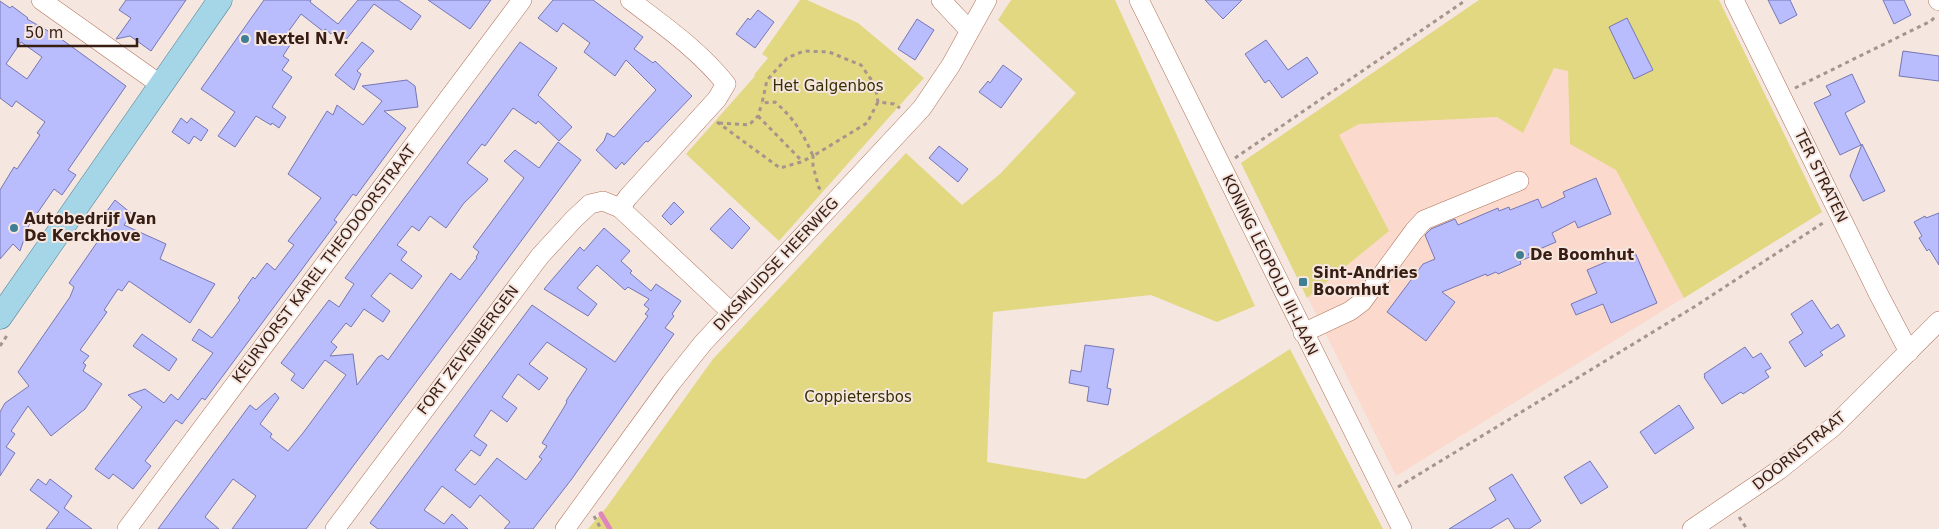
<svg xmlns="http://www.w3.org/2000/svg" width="1939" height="529" font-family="'DejaVu Sans',sans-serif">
<rect width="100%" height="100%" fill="#f5e6e0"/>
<!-- built -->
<path fill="#fbdacd" d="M1479 0H1719L1822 212 1396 476 1241 163Z"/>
<!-- green -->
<g fill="#e2d882">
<path d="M800 0H807L858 23 924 78 779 241 686 154 755 76 754 75 768 58 762 54Z"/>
<path d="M1011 0H1115L1255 306 1217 322 1151 295 993 312 987 462 1085 479 1290 349 1383 529H588L606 508 713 359 906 153 962 205 1000 174 1076 93 998 20Z"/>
<path d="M1479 0H1719L1822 212 1684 298 1616 170 1570 144 1568 71 1554 68 1523 133 1497 117 1359 124 1339 135 1389 231 1307 298 1241 163Z"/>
</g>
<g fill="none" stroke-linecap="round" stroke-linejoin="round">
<!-- stream -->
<path stroke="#e084be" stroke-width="5" d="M601 514 610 529"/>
</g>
<!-- building -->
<g fill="#b9bcfd" stroke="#7677b4" fill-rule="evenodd">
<path d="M126 0H186L151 51 130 36 116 39 131 18 119 10Z"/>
<path d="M264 0H311L310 2 338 24 358 0H398L421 16 411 30 374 4 345 41 333 32 331 34 325 29 324 32 301 14 285 36 289 40 290 45 283 56 289 60 282 70 292 77 272 107 286 117 279 128 272 123 271 125 256 116 235 147 218 136 235 112 201 89Z"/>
<path d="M428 0H491L470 29Z"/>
<path d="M553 0H593L643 37 634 49 653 63 655 61 692 96 648 142 646 141 624 165 622 162 616 169 596 150 604 141 607 133 614 137 656 90 626 60 615 76 584 52 590 43 563 23 557 32 538 18Z"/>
<path d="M1205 0H1242L1223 19Z"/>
<path d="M1768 0H1790L1797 15 1780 24Z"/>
<path d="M1883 0H1904L1911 15 1894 24Z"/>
<path d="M0 1 10 8 12 6 28 18 27 19 57 36 126 86 68 170 76 175 62 195 54 189 29 225 20 251 13 244 0 259V190L14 167 17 169 40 135 37 133 45 122 16 101 12 107 0 98ZM21 42 42 57 27 79 6 64Z"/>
<path d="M758 10 774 22 755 48 736 34 748 18 750 20Z"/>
<path d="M1627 18 1653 70 1634 79 1609 27Z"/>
<path d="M917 19 934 30 915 60 898 49Z"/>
<path d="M1266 40 1288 70 1307 57 1318 73 1282 98 1269 80 1265 83 1245 54Z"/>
<path d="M362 42 374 51 357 71 361 74 354 90 335 75Z"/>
<path d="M520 42 557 68 538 95 572 127 559 141 538 121 536 124 513 108 485 146 482 144 467 163 488 179 486 182 464 203 446 228 430 216 419 231 412 226 397 245 407 252 401 260 422 276 412 289 390 273 371 296 390 311 383 322 364 309 351 327 346 323 331 342 337 347 330 356 353 354 357 385 378 357 382 355 388 360 451 273 460 280 477 258 476 257 479 252 473 247 524 178 504 161 515 150 539 168 558 142 581 160 479 298 306 529H232L256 496 233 479 205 517 219 529H158L250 405 256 410 275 393 279 398 260 424 272 434 270 437 288 451 303 433 346 375 325 360 303 389 291 380 295 374 281 363 329 300 339 307 354 284 345 278Z"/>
<path d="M1903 51 1939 56V81L1899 76Z"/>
<path d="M1003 65 1022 79 1001 108 979 92 988 81 990 83Z"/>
<path d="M1852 74 1865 102 1845 113 1861 145 1840 155 1814 103 1831 95 1826 86Z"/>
<path d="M407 80 415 86 418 107 384 111 406 128 356 196 353 194 334 220 337 222 205 400 202 398 182 424 176 420 145 461 151 466 133 489 113 474 109 479 95 469 142 407 128 395 145 389 164 403 171 394 178 400 213 353 192 340 199 329 212 338 240 300 238 298 253 277 255 279 267 263 275 270 294 245 288 241 321 198 288 174 327 111 333 115 337 105 363 125 382 101 362 86Z"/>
<path d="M181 118 187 123 191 118 208 130 201 141 194 136 189 144 172 132Z"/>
<path d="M1862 144 1885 191 1863 201 1850 176Z"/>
<path d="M939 146 968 169 958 182 929 158Z"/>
<path d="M1596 178 1611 214 1578 228 1575 221 1552 233 1556 242 1528 254 1530 257 1520 261 1521 264 1498 274 1496 272 1487 276 1486 274 1442 292 1455 302 1426 341 1387 312 1423 264 1435 259 1425 235 1431 229 1455 219 1458 225 1498 208 1499 211 1509 207 1510 210 1538 199 1542 208 1565 197 1563 192Z"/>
<path d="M115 200 132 214 124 225 166 244 160 259 215 284 190 323 129 281 122 291 118 289 104 310 107 312 80 350 89 356 83 363 86 365 83 371 102 384 85 409 51 436 28 406 11 431 15 434 6 447 15 453 0 476V412L5 403 29 386 18 372 70 297 74 287 69 283 109 225 101 219Z"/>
<path d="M674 202 684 212 671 225 662 216Z"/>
<path d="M730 208 750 228 732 249 710 229Z"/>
<path d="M1939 213V265L1929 249 1927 251 1919 238 1922 236 1914 222 1925 216 1926 218Z"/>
<path d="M604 228 630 251 621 261 632 271 630 273 651 291 656 284 681 301 672 314 674 316 665 328 674 334 571 480 533 529H504L510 522 480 495 470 508 442 486 424 510 444 524 452 514 468 529H378L370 523 532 305 615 362 648 316 645 314 649 309 644 305 649 299 628 287 625 290 597 265 577 288 597 304 588 316 544 289 580 247 584 251ZM547 342 587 369 566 401 567 402 563 409 542 443 547 446 539 457 542 459 526 480 497 458 475 485 455 470 471 450 480 456 487 445 474 436 491 410 507 422 517 408 502 397 518 374 539 390 548 378 529 364Z"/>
<path d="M1634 250 1657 303 1611 323 1603 304 1576 315 1571 304 1597 293 1587 270Z"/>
<path d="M1812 300 1831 329 1838 324 1845 336 1820 352 1823 355 1805 367 1789 342 1803 333 1791 314Z"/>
<path d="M142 334 177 359 169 371 133 346Z"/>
<path d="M1085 345 1114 349 1107 388 1111 389 1108 405 1087 401 1089 387 1069 383 1071 370 1081 372Z"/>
<path d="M1745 347 1753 358 1761 353 1771 368 1765 371 1769 377 1743 394 1741 392 1722 404 1704 377 1705 376 1704 374Z"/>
<path d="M1679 405 1694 428 1655 454 1640 432Z"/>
<path d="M1590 461 1608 487 1581 504 1564 477Z"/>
<path d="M1512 474 1541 521 1529 529H1515L1508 518 1490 529H1449L1496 500 1489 488Z"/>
<path d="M38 479 46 485 50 479 72 496 64 508 92 529H46L59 512 30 490Z"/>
</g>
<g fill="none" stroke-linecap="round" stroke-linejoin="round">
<defs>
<g id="minor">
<path d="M41 0 161 85"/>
<path d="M941 0 969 30"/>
<path d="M1139 0 1402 529"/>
<path d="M1734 0 1879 295 1909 352"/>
<path d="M1938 0 1939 1"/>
<path d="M620 208 628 197 717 99 726 84C699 50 663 25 630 0"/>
<path d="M1303 333 1350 311 1362 302 1414 231 1424 220 1519 181"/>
<path d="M127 529 522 0"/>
<path d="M335 529 540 256 574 219 590 204 603 201 620 208 731 312"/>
<path d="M565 529 671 383 703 343 922 108 951 65 987 0"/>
<path d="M1692 529 1779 470 1833 427 1939 321"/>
</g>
<path id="major" d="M0 317 220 0"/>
</defs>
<!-- minor casing -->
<use href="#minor" stroke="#b37258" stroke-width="20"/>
<!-- major casing -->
<use href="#major" stroke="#568493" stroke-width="25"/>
<!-- path -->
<g stroke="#a7948c" stroke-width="3" stroke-dasharray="4 4" stroke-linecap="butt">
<path d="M1795 88 1931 21 1936 16"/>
<path d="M878 102 867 123 813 156C804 135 793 117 775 102L762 103 767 80 787 58 804 51 829 52 861 65 875 85 878 102 894 104 900 108"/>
<path d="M758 116 802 161"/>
<path d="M717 122 780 168 801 162 813 156V166L819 188 822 190"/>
<path d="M719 123 749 125 758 116 762 103"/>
<path d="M1235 158 1466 0"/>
<path d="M0 346 8 334"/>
<path d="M1398 487 1694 307 1826 221"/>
<path d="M594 516 601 529"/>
<path d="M1739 517 1747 529"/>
</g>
<!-- minor -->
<use href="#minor" stroke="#fff" stroke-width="19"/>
<!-- major -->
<use href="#major" stroke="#a4d6e8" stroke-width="24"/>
</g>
<!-- markers -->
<g fill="#407e93" stroke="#f5e6e0" stroke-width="2">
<circle cx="245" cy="39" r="5"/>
<circle cx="14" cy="228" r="5"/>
<circle cx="1520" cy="255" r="5"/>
<rect x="1298" y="277" width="10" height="10" rx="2.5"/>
</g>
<g text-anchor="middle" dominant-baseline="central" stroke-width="4" stroke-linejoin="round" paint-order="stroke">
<!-- poi labels -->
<g font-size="15" font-weight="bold" fill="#371d12" stroke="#f5e6e0" text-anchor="start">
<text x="255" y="39">Nextel N.V.</text>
<text x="24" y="219">Autobedrijf Van<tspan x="24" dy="17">De Kerckhove</tspan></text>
<text x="1530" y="255">De Boomhut</text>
<text x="1313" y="273">Sint-Andries<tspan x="1313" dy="17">Boomhut</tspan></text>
</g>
<!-- park labels -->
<g font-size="15" fill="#363000" stroke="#f5e6e0">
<text x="828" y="86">Het Galgenbos</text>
<text x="858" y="397">Coppietersbos</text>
</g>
<!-- street labels -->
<g font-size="15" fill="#371d12" stroke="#f5e6e0">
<text transform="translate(1821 176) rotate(64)">TER STRATEN</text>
<text transform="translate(324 264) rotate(-53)">KEURVORST KAREL THEODOORSTRAAT</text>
<text transform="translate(776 264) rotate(-47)">DIKSMUIDSE HEERWEG</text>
<text transform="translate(1270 265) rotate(64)">KONING LEOPOLD III-LAAN</text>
<text transform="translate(468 350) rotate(-53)">FORT ZEVENBERGEN</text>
<text transform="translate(1799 451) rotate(-39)">DOORNSTRAAT</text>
</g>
</g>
<!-- scale -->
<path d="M18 38v8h119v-8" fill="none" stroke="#371d12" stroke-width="2.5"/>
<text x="25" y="38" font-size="15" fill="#371d12" stroke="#f5e6e0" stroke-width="4" paint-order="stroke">50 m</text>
</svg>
